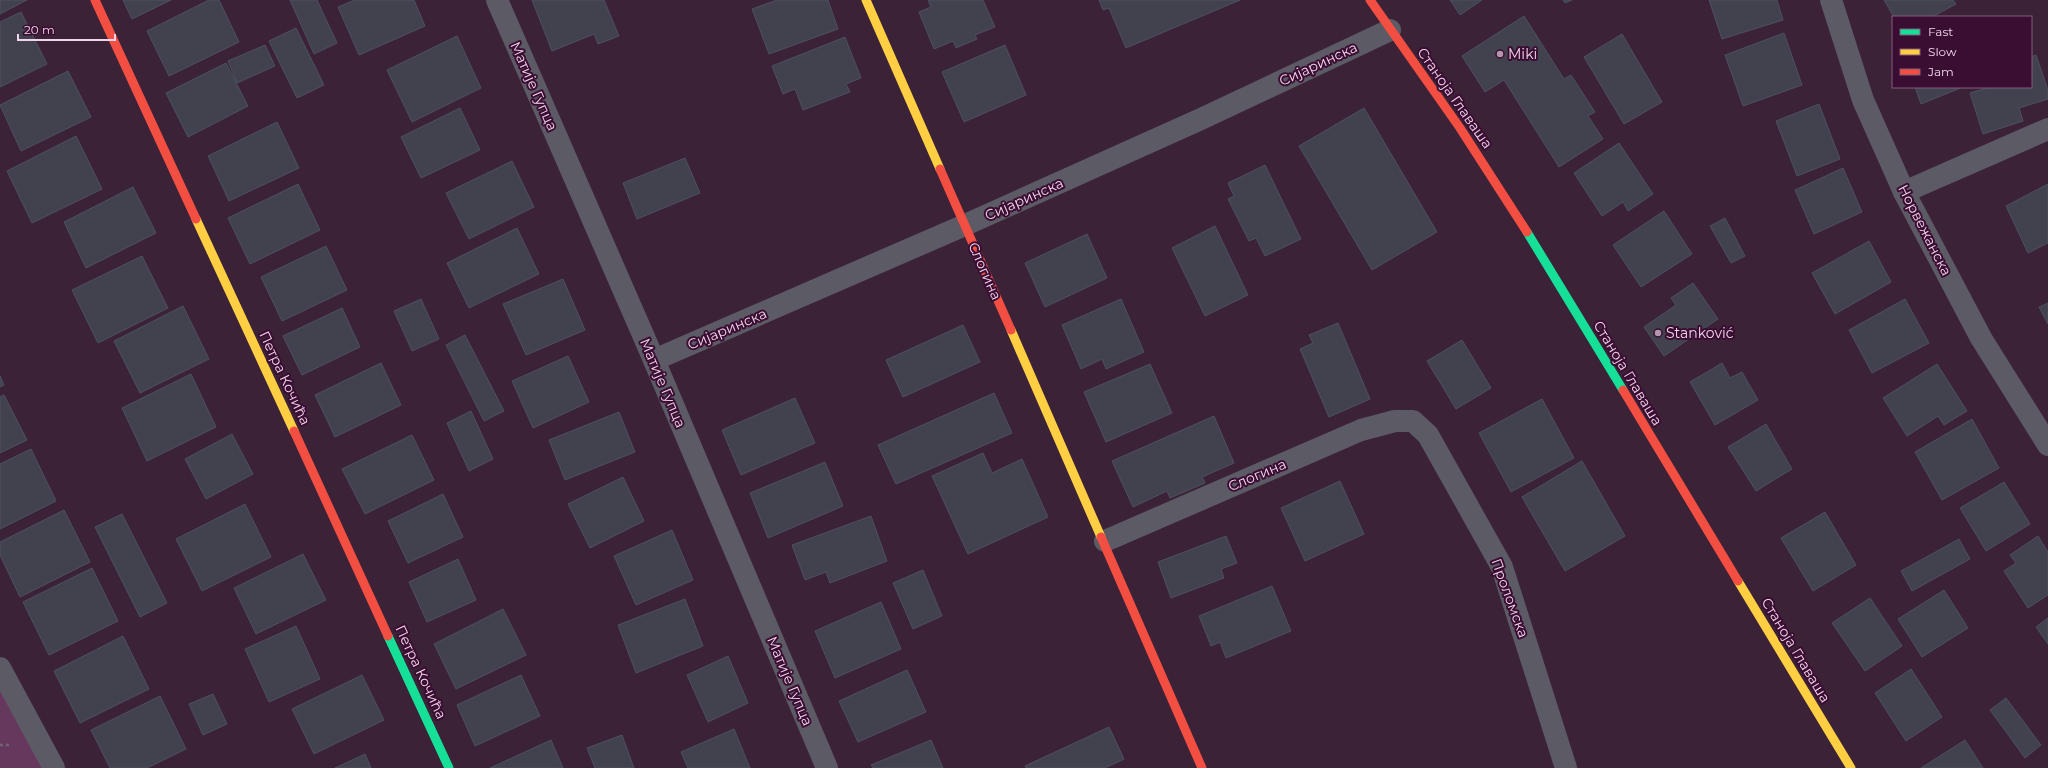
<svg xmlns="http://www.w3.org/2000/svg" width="2048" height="768" font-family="Montserrat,sans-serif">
<rect width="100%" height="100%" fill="#3c2237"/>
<!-- green -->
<path fill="#67385e" d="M0 668 54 768H0Z"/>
<!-- building -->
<g fill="#41424e" stroke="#4c515f">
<path d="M0 0H27L0 14Z"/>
<path d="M123 0H171L132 19Z"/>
<path d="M209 0H219L239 42 169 76 147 31Z"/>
<path d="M290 0H317L337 43 314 54Z"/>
<path d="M355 0H414L425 26 359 55 338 7Z"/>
<path d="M532 0H604L619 36 598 44 594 34 552 51Z"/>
<path d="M777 0H828L838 29 769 54 752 9Z"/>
<path d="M928 0H983L995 27 975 35 977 39 956 48 953 41 934 49 919 12 931 7Z"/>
<path d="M1099 0H1240L1126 48 1109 8 1103 10Z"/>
<path d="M1450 0H1482L1460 15Z"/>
<path d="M1563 0H1572L1565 3Z"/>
<path d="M1709 0H1777L1783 20 1722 39Z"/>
<path d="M1884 0H1953L1956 4 1932 17H1894Z"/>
<path d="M21 12 47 64 0 87V22Z"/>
<path d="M1524 16 1564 79 1571 75 1595 112 1588 116 1603 139 1559 167 1504 80 1485 92 1462 56Z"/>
<path d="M296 28 324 85 297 98 269 41Z"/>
<path d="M1784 33 1802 85 1743 106 1725 55Z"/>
<path d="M1622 34 1662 102 1624 124 1584 57Z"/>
<path d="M457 36 481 88 412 122 387 70Z"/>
<path d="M845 37 861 78 846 84 850 92 803 110 795 89 783 94 772 66Z"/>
<path d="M265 45 275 66 237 83 228 61Z"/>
<path d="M1005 45 1026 95 964 122 942 72Z"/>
<path d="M2036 55 2048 90V99L2019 108 2023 121 1983 134 1970 93 1990 87H2031V57Z"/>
<path d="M226 63 248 106 188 137 166 93Z"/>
<path d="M68 71 91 117 21 151 0 105Z"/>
<path d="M1915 87H1963L1921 104Z"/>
<path d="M1819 104 1840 159 1797 176 1776 121Z"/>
<path d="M460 108 480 150 421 178 401 137Z"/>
<path d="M1364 108 1437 232 1372 270 1299 146Z"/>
<path d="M277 122 299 168 229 201 208 156Z"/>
<path d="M76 136 102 189 32 223 7 171Z"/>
<path d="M1619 143 1653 194 1628 211 1623 202 1602 216 1574 173Z"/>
<path d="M685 158 700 193 637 219 623 183Z"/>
<path d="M512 161 534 207 469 239 446 193Z"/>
<path d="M1265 165 1301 239 1265 256 1256 238 1249 241 1228 199 1234 196 1228 183Z"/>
<path d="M1843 168 1862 212 1814 234 1795 190Z"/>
<path d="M298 184 320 230 250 264 228 218Z"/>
<path d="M2048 184V243L2028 253 2006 206Z"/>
<path d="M133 187 156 233 86 268 64 222Z"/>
<path d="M1664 211 1692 254 1641 287 1613 245Z"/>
<path d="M1725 218 1745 256 1731 263 1710 226Z"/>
<path d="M1215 226 1248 295 1205 316 1172 248Z"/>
<path d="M517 228 539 274 469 308 447 263Z"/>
<path d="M1087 234 1107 278 1045 307 1025 263Z"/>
<path d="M1869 241 1891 282 1835 314 1812 273Z"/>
<path d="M326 246 347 290 282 321 261 277Z"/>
<path d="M142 256 168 308 98 343 72 290Z"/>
<path d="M563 279 585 330 526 355 503 304Z"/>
<path d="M1693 283 1718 319 1664 356 1644 327 1676 305 1671 298Z"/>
<path d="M421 299 439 339 412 351 394 311Z"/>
<path d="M1121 299 1144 352 1106 369 1102 359 1081 369 1062 325Z"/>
<path d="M1905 299 1929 343 1872 373 1849 330Z"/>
<path d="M2048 303V324L2039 307Z"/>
<path d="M183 306 209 359 140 393 114 341Z"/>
<path d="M342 308 360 347 302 375 283 336Z"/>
<path d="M1338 323 1370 399 1329 417 1300 349 1313 343 1309 335Z"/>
<path d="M963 325 980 362 903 397 886 360Z"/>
<path d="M465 335 504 411 484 421 446 345Z"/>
<path d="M1462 340 1491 388 1456 409 1427 361Z"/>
<path d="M568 356 589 402 533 428 512 381Z"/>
<path d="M381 363 401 405 335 437 315 395Z"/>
<path d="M1722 363 1730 378 1742 372 1758 400 1715 425 1690 382Z"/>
<path d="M1150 364 1172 413 1106 442 1084 392Z"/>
<path d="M1937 364 1967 411 1944 425 1938 416 1907 436 1883 398Z"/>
<path d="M191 374 216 427 147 461 122 408Z"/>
<path d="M0 376 4 385 0 387Z"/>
<path d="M994 393 1012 433 896 484 878 445Z"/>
<path d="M4 395 27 440 0 453V397Z"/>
<path d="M795 398 815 443 741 475 722 430Z"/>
<path d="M1542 399 1574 458 1511 492 1479 433Z"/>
<path d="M471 411 493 459 469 471 447 423Z"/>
<path d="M619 412 635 452 565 480 549 440Z"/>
<path d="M1214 416 1234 463 1202 477 1205 483 1170 498 1167 491 1133 507 1112 461Z"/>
<path d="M1972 419 1999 468 1942 500 1915 452Z"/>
<path d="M1766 424 1792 469 1756 491 1728 447Z"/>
<path d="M232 434 253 474 206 499 185 459Z"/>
<path d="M412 435 434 480 365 514 342 469Z"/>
<path d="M31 449 56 501 0 529V464Z"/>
<path d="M983 453 992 473 1022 459 1048 517 968 554 932 476Z"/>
<path d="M1582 461 1625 536 1565 571 1522 497Z"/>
<path d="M825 462 843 506 768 538 750 493Z"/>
<path d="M623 477 644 521 590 548 568 504Z"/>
<path d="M1340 481 1364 534 1305 561 1281 508Z"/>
<path d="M2004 482 2030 524 1986 551 1960 508Z"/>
<path d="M443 494 463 537 408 563 388 521Z"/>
<path d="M245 504 271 557 202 591 176 539Z"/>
<path d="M64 510 90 562 20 597 0 555V542Z"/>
<path d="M1825 512 1856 565 1813 591 1781 538Z"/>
<path d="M122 514 167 603 140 617 95 527Z"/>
<path d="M871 516 887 561 830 583 826 572 805 580 792 545Z"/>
<path d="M672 530 693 580 636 605 614 556Z"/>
<path d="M1226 536 1237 563 1221 569 1224 578 1171 598 1158 562Z"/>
<path d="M2038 536 2048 552V595L2028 608 2004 571 2016 563 2010 555Z"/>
<path d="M1959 539 1970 559 1912 591 1901 571Z"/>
<path d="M303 554 326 600 256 634 234 588Z"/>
<path d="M458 559 476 600 427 622 409 582Z"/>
<path d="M92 568 118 621 49 655 23 602Z"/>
<path d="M923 570 942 616 913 629 893 583Z"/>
<path d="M1272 586 1291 631 1226 658 1220 642 1211 646 1199 616Z"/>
<path d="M1944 590 1968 628 1922 657 1898 619Z"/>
<path d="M1870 598 1902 646 1865 671 1832 623Z"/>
<path d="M685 599 703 646 636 673 618 625Z"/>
<path d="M881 602 901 649 835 678 815 631Z"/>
<path d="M503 609 526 655 456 689 434 644Z"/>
<path d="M2048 618V644L2036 627Z"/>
<path d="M296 626 320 679 269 702 245 649Z"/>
<path d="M123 636 149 689 80 723 54 671Z"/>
<path d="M728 656 748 703 708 722 687 675Z"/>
<path d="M1911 669 1942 717 1906 741 1875 693Z"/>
<path d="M907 670 926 712 858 742 839 701Z"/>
<path d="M362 675 384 720 314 754 292 709Z"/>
<path d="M521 675 540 716 475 746 457 705Z"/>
<path d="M213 694 227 724 203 735 189 704Z"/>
<path d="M160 696 186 749 147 768H110L91 730Z"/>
<path d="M2006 698 2041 745 2025 758 1990 710Z"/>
<path d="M1109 727 1124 759 1105 768H1026L1025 766Z"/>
<path d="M734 729 750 768H688L681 752Z"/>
<path d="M622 735 634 768H595L587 748Z"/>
<path d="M551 740 563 768H490Z"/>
<path d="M931 740 943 768H873L871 765Z"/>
<path d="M1965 740 1983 768H1921Z"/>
<path d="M365 754 371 768H335Z"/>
</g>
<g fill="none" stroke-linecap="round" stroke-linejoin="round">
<!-- path -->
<path stroke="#6c6470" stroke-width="2.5" stroke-dasharray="3 3" stroke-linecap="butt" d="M0 745H9"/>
<!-- street -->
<g stroke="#5c5a64" stroke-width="22">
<path d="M497 0 654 360 827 768"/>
<path d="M1831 0 1863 100 1904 192 1981 338 2048 445"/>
<path d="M1904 192 2048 129"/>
<path d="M654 360 965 225 1201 119 1390 30"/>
<path d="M1105 541 1361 430 1395 421H1413L1428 435 1502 567 1566 768"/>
<path d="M0 668 54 768"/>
</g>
<!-- fast -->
<g stroke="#16e098" stroke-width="9">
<path d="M1527 232 1623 390"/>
<path d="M388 636 449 768"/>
</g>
<!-- slow -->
<g stroke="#ffcf43" stroke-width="9">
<path d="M866 0 940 169"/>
<path d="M196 219 294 431"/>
<path d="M1011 330 1101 537"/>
<path d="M1738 581 1851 768"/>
</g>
<!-- jam -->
<g stroke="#f24e42" stroke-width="9">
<path d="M95 0 196 219"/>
<path d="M1370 0 1460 128 1527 232"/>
<path d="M940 169 1011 330"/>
<path d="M1623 390 1738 581"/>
<path d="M294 431 388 636"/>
<path d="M1101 537 1202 768"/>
</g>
</g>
<!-- markers -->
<g fill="#b396ac" stroke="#3a0d33" stroke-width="1.5">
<circle cx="1500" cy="54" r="4"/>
<circle cx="1658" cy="333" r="4"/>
</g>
<g text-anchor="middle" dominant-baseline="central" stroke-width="4" stroke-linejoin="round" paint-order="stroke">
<!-- poi labels -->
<g font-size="14" fill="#f3d5eb" stroke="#3a0d33" text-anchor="start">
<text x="1508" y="54">Miki</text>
<text x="1666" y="333">Stanković</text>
</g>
<!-- street labels -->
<g font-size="14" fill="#f3d5eb" stroke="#3a0d33">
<text transform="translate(1318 64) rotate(-25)">Сијаринска</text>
<text transform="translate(534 86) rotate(66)">Матије Гупца</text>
<text transform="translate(1455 98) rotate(55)">Станоја Главаша</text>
<text transform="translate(1024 199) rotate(-24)">Сијаринска</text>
<text transform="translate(1925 230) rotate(63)">Норвежанска</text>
<text transform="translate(985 271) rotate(66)">Слогина</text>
<text transform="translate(727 329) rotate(-23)">Сијаринска</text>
<text transform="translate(1628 373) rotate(59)">Станоја Главаша</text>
<text transform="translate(285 378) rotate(65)">Петра Кочића</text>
<text transform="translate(663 383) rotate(67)">Матије Гупца</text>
<text transform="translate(1257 475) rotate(-23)">Слогина</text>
<text transform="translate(1510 598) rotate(70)">Проломска</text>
<text transform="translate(1796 650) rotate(59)">Станоја Главаша</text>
<text transform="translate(421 672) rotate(65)">Петра Кочића</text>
<text transform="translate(790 681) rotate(67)">Матије Гупца</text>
</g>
</g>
<!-- legend -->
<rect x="1892" y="16" width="140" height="72" fill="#3a0d33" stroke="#845d7d"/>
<rect x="1900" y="29" width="20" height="6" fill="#16e098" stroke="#845d7d"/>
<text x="1928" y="36" font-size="12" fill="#f3d5eb">Fast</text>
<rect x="1900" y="49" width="20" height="6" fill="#ffcf43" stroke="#845d7d"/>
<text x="1928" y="56" font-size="12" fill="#f3d5eb">Slow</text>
<rect x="1900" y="69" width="20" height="6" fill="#f24e42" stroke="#845d7d"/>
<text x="1928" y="76" font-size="12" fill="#f3d5eb">Jam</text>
<!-- scale -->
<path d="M18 34v6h97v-6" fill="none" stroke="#f3d5eb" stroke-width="2"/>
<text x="24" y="34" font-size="12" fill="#f3d5eb" stroke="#3a0d33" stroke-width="3" paint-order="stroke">20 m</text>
</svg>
